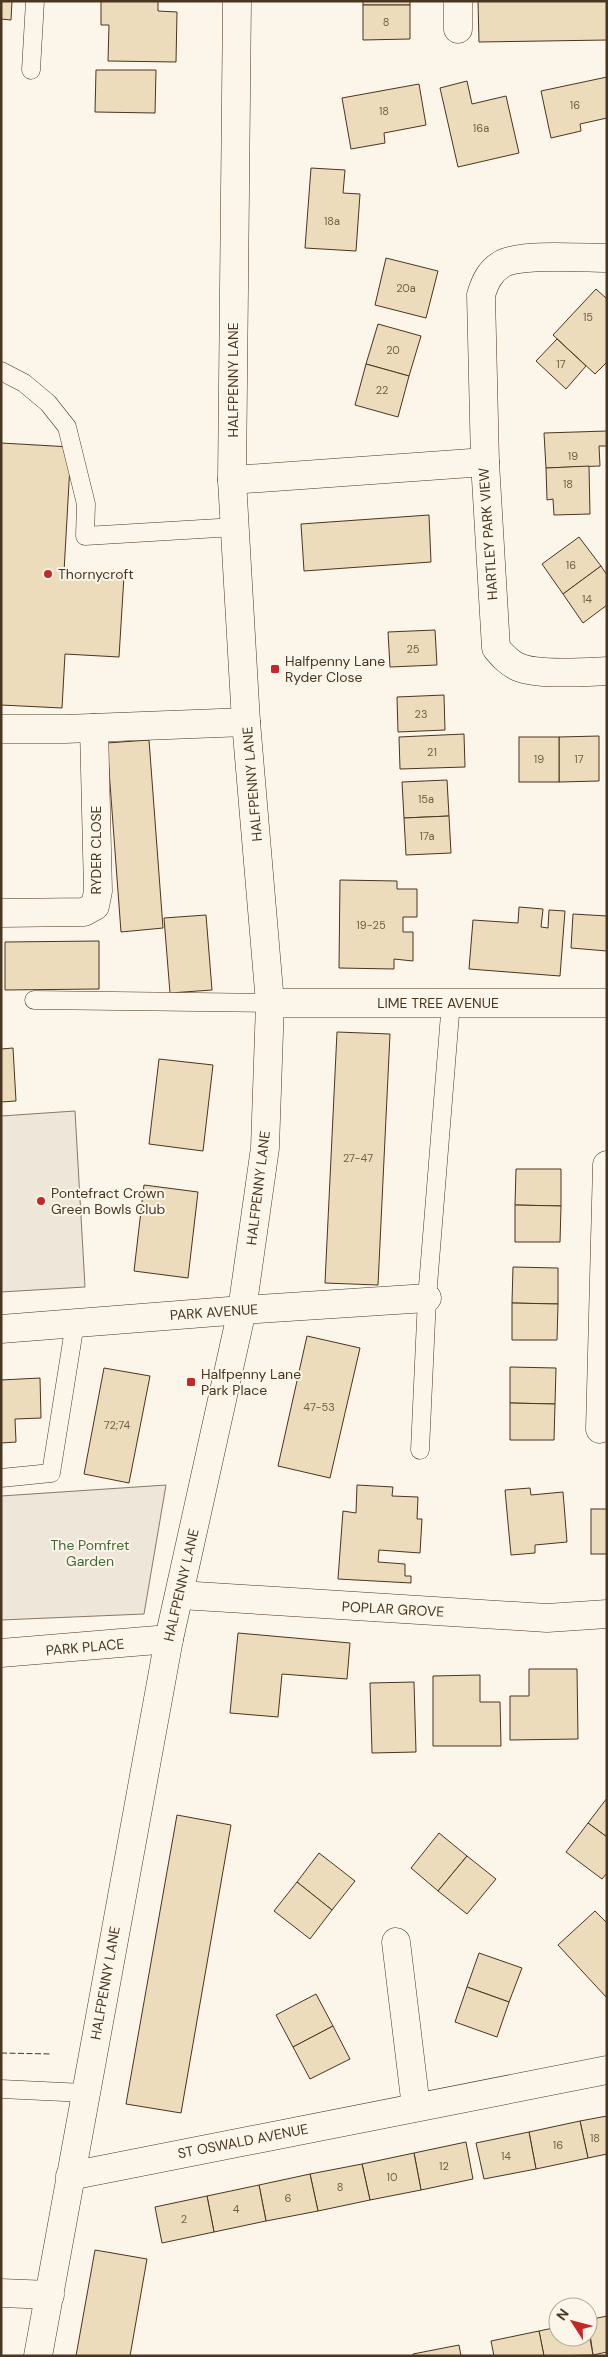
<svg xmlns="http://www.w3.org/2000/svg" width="608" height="2357" font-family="'DM Sans',sans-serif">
<rect width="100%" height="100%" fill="#fbf6e9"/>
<!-- green -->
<g fill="#ede6d9" stroke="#887966">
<path d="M75 1111 85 1287 1 1292V1116Z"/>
<path d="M166 1485 144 1614 1 1620V1496Z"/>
</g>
<!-- building -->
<g fill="#ecdcbc" stroke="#4a3520">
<path d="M1 1H12L11 20 1 19Z"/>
<path d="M101 1H158V11L177 12 176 62 108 61 109 25H101Z"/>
<rect x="363" y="1" width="47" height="4"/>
<path d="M478 1H607V40L479 42Z"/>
<path d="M363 5H410V39L363 40Z"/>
<path d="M96 70H156L155 113 95 112Z"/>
<path d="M607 77V118L580 124 581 131 551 138 541 91Z"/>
<path d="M467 81 472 104 506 96 519 153 458 167 440 88Z"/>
<path d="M419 84 426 125 384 133 385 143 351 149 342 98Z"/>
<path d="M311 168 345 170 343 193 360 194 356 251 305 248Z"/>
<path d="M386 258 438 271 426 318 375 305Z"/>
<path d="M596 289 607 299V362L595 374 553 335Z"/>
<path d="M378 324 421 336 409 376 366 364Z"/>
<path d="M557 339 586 366 566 389 536 361Z"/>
<path d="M366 364 409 376 398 417 355 405Z"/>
<path d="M607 431V446H599L600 466 546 468 544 433Z"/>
<path d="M1 443 71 447 64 572 124 576 119 657 65 654 62 708 1 705Z"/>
<path d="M589 466 590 514 554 515 553 499 547 500 546 468Z"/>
<path d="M429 515 431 562 304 571 301 524Z"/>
<path d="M579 537 601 566 563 594 542 564Z"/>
<path d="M601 566 607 575V605L583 623 563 594Z"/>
<path d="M435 630 437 665 390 667 388 632Z"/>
<path d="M444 695 445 730 398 732 397 697Z"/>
<path d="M464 734 465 767 400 769 399 737Z"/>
<path d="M599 736V781L559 782V737Z"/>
<rect x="519" y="737" width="40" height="45"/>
<path d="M149 740 163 928 121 932 107 743Z"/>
<path d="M447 780 449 816 404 818 402 782Z"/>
<path d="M449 816 451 853 406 855 404 818Z"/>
<path d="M340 880 397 881V889H417V917H403V932H413V961L394 959V969L339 968Z"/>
<path d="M519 907 543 909 541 927 548 928 549 910 565 911 560 976 469 969 473 920 518 923Z"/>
<path d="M573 914 607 916V951L571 948Z"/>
<path d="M206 915 212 990 170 993 164 918Z"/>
<path d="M99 941V989L5 990V942Z"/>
<path d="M337 1032 390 1034 378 1285 325 1283Z"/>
<path d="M13 1048 16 1101 1 1102V1049Z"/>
<path d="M159 1059 213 1065 203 1151 149 1144Z"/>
<path d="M516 1169H561V1206L515 1205Z"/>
<path d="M144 1185 198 1192 188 1278 134 1271Z"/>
<path d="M515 1205 561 1206 560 1242H515Z"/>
<path d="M513 1267 558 1268V1304L512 1303Z"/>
<path d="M512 1303 558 1304 557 1340H512Z"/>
<path d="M307 1336 360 1348 330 1478 278 1466Z"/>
<path d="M510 1367 556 1368 555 1404 510 1403Z"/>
<path d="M104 1368 150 1376 129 1483 84 1474Z"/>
<path d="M40 1378 41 1418 15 1419 16 1442 1 1443V1380Z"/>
<path d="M510 1403 555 1404 554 1440H510Z"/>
<path d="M357 1485 393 1487 392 1496 418 1497 417 1519H422L420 1553 379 1550 378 1562 405 1564V1576H411V1583L338 1579 343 1511 356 1513Z"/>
<path d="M530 1488 531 1495 563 1492 567 1542 535 1545V1553L511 1555 505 1490Z"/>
<rect x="591" y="1509" width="16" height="45"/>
<path d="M238 1633 350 1643 347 1679 282 1674 278 1717 230 1713Z"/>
<path d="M529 1669H577L578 1739 510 1740V1696H529Z"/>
<path d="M480 1675V1702H500L501 1746H433V1676Z"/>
<path d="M414 1682 416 1752 372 1753 370 1683Z"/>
<path d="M607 1798V1837L588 1823Z"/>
<path d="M177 1815 231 1825 181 2113 126 2104Z"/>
<path d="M588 1823 607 1837V1873L602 1879 566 1852Z"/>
<path d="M439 1833 467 1856 438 1891 411 1868Z"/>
<path d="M319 1853 355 1881 332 1910 297 1882Z"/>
<path d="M467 1856 496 1879 467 1914 438 1891Z"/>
<path d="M297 1882 332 1910 310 1939 274 1911Z"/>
<path d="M595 1911 607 1923V1998L558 1945Z"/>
<path d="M479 1953 522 1968 509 2002 467 1987Z"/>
<path d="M467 1987 509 2002 497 2037 455 2022Z"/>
<path d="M316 1994 333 2026 293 2047 276 2015Z"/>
<path d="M333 2026 350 2059 310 2079 293 2047Z"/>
<path d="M607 2116V2154L588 2158 580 2121Z"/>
<path d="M580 2121 588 2158 536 2169 529 2132Z"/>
<path d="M529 2132 536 2169 484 2179 476 2143Z"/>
<path d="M466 2142 473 2179 421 2190 414 2153Z"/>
<path d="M414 2153 421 2190 370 2200 362 2164Z"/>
<path d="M362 2164 370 2200 318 2211 310 2174Z"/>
<path d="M310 2174 318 2211 266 2221 259 2185Z"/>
<path d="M259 2185 266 2221 214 2232 207 2196Z"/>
<path d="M207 2196 214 2232 162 2243 155 2207Z"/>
<path d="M95 2250 147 2259 130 2356H76Z"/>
<path d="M607 2316V2352L593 2355 588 2320Z"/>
<path d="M558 2327V2337H588V2328L593 2355 544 2356 539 2331Z"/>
<path d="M539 2331 544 2356H494L491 2341Z"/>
<path d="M459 2345 461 2356H413V2354Z"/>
</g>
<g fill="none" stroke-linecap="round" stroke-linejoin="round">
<defs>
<g id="lane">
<path d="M31 70 35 1"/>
<path d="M1 371 24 383 48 403 67 427 86 504 85 536 235 527"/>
<path d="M34 1000 270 1003"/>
<path d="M420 1450 427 1298 451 1002"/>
<path d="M1 1478 51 1473 75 1323"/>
<path d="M1 2089 85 2093"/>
</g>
<g id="street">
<path d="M458 29V1"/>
<path d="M607 258C584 258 520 253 502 264 490 271 485 282 481 295L485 462 496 648C502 655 508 662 516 666 534 676 585 672 607 671"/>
<path d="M232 480 485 462"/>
<path d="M1 729H65L246 722"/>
<path d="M1 913 84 912 95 906 98 891 94 728"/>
<path d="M270 1003H607"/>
<path d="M1 1329 242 1310 427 1298"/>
<path d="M600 1429 607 1165"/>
<path d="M180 1595 547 1618 607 1614"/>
<path d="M1 1653 169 1639"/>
<path d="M396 1942 416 2107"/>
<path d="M70 2176 607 2070"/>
<path d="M1 2293 50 2295"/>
<path d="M38 2356 169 1639 242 1310 265 1148 270 1003 246 722 232 480 237 1"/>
</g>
</defs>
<!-- lane casing -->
<use href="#lane" stroke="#4a3520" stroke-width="19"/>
<!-- street casing -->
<use href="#street" stroke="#4a3520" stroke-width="29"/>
<!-- lane -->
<use href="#lane" stroke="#fbf6e9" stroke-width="18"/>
<!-- street -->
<use href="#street" stroke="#fbf6e9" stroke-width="28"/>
<!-- fence -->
<path stroke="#4a3520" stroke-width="1" stroke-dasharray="6 2.5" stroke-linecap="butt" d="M1 2053 52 2054"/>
</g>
<!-- markers -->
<g fill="#c62828" stroke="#fbf6e9" stroke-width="2">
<circle cx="48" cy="574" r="5"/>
<rect x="270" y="664" width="10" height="10" rx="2.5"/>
<circle cx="41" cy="1201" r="5"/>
<rect x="186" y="1377" width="10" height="10" rx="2.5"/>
</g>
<g text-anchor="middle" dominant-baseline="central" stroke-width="4" stroke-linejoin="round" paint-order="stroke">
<!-- number labels -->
<g font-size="11" fill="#725f47">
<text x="386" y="22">8</text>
<text x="575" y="105">16</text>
<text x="384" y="111">18</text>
<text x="481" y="128">16a</text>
<text x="332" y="221">18a</text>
<text x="406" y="288">20a</text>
<text x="588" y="317">15</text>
<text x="393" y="350">20</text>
<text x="561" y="364">17</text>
<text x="382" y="390">22</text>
<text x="573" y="456">19</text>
<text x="568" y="484">18</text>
<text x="571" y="565">16</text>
<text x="587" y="599">14</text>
<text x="413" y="649">25</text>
<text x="421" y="714">23</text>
<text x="432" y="752">21</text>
<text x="539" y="759">19</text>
<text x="579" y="759">17</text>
<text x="426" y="799">15a</text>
<text x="427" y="836">17a</text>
<text x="371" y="925">19-25</text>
<text x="358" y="1158">27-47</text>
<text x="319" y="1407">47-53</text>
<text x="117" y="1425">72;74</text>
<text x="595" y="2138">18</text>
<text x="558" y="2145">16</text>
<text x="506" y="2156">14</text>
<text x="444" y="2166">12</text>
<text x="392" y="2177">10</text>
<text x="340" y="2187">8</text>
<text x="288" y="2198">6</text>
<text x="236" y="2209">4</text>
<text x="184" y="2219">2</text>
</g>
<!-- street labels -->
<g font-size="14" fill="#4a3520" stroke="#fbf6e9">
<text transform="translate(233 380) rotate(-90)">HALFPENNY LANE</text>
<text transform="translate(488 534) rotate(-94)">HARTLEY PARK VIEW</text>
<text transform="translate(252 784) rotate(-95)">HALFPENNY LANE</text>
<text transform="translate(96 850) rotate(-90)">RYDER CLOSE</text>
<text x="438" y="1003">LIME TREE AVENUE</text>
<text transform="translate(258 1188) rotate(-83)">HALFPENNY LANE</text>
<text transform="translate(214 1312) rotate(-4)">PARK AVENUE</text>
<text transform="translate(181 1585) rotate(-77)">HALFPENNY LANE</text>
<text transform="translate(393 1609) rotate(3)">POPLAR GROVE</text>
<text transform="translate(85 1647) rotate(-5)">PARK PLACE</text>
<text transform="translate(105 1983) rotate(-80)">HALFPENNY LANE</text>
<text transform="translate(243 2141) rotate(-11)">ST OSWALD AVENUE</text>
</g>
<!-- poi labels -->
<g font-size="14" fill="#4a3520" stroke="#fbf6e9" text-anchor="start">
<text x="58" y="574">Thornycroft</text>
<text x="285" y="661">Halfpenny Lane<tspan x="285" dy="16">Ryder Close</tspan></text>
<text x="51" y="1193">Pontefract Crown<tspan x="51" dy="16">Green Bowls Club</tspan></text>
<text x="201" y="1374">Halfpenny Lane<tspan x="201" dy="16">Park Place</tspan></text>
</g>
<!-- park labels -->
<g font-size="14" fill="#436837" stroke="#fbf6e9">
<text x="90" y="1545">The Pomfret<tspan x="90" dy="16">Garden</tspan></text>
</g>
</g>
<!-- border -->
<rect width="608" height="2357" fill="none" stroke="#4a3520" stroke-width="5"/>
<!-- north arrow -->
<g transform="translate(573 2322) rotate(306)"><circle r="24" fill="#fbf6e9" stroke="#b4a999"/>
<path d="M0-4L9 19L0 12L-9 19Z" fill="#c62828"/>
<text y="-8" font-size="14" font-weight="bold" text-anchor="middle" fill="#4a3520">N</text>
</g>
</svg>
